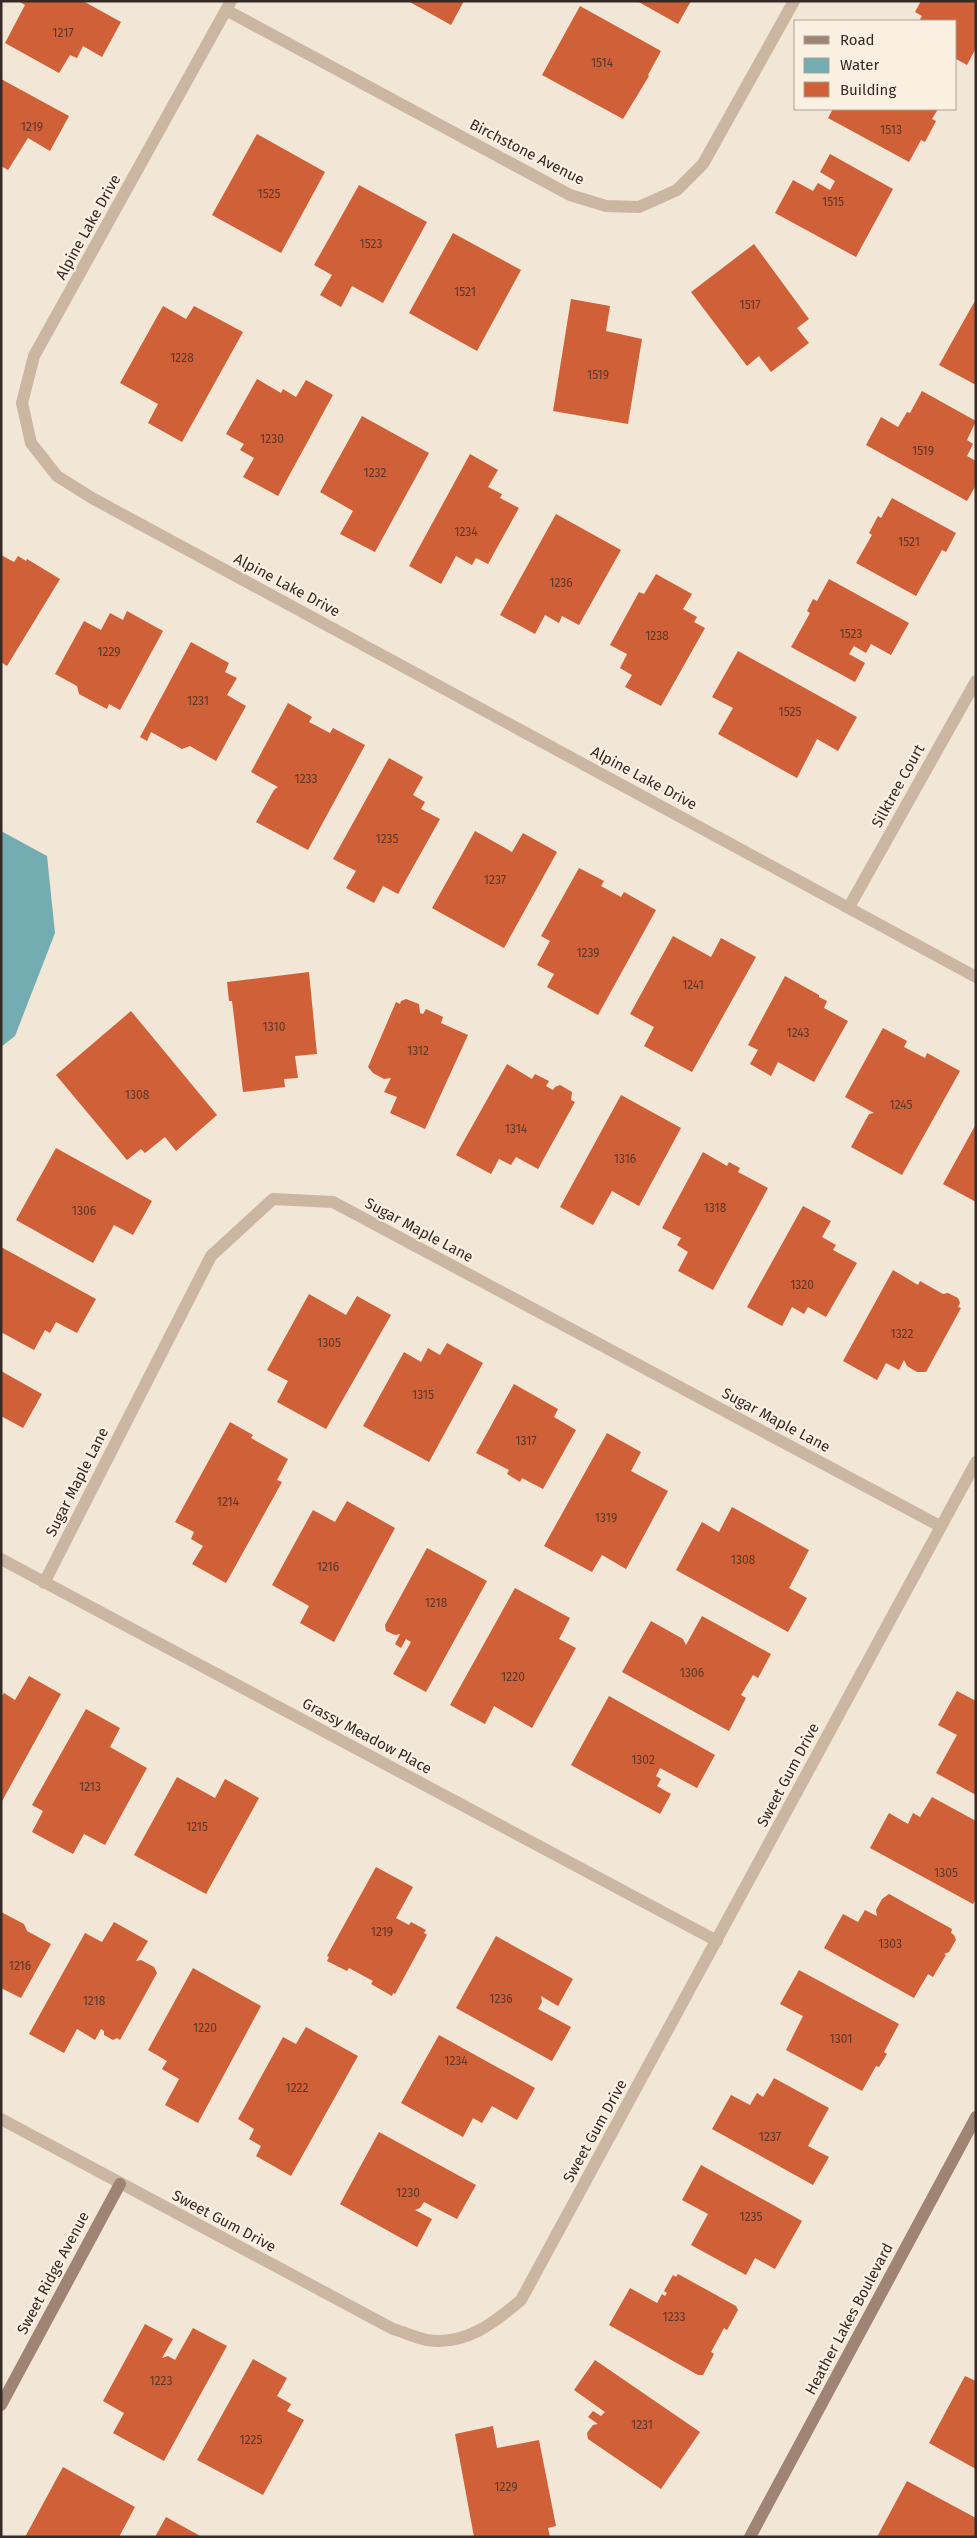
<svg xmlns="http://www.w3.org/2000/svg" width="977" height="2538" font-family="'Fira Sans',sans-serif">
<rect width="100%" height="100%" fill="#f2e6d6"/>
<!-- water -->
<path fill="#73adb1" d="M1 831 47 856 55 933 15 1036 1 1047Z"/>
<!-- building -->
<g fill="#cf6037">
<path d="M18 1H83L121 22 102 57 83 46 77 58 70 55 59 73 5 43 25 5Z"/>
<path d="M408 1H464L451 25Z"/>
<path d="M637 1H691L678 24Z"/>
<path d="M921 1H976V48L967 65 956 59V21H919L922 16 915 12Z"/>
<path d="M580 6 661 51 648 75 649 76 623 119 542 75Z"/>
<path d="M1 79 69 116 50 151 28 138 8 170 1 166Z"/>
<path d="M833 109H938L932 119 936 121 925 142 921 140 909 162 828 118Z"/>
<path d="M257 134 325 172 281 253 212 215Z"/>
<path d="M830 154 893 189 856 257 775 213 793 180 813 191 818 183 830 190 835 181 820 172Z"/>
<path d="M359 185 427 222 383 303 352 286 341 307 320 295 332 275 314 265Z"/>
<path d="M453 233 521 270 477 351 409 313Z"/>
<path d="M754 244 809 319 797 328 809 343 771 372 759 356 747 366 691 292Z"/>
<path d="M571 299 610 306 606 331 642 339 628 424 553 411Z"/>
<path d="M976 299V385L939 365Z"/>
<path d="M163 306 186 319 194 306 243 332 182 442 148 423 158 404 120 383Z"/>
<path d="M257 379 281 393 283 389 296 397 306 380 333 395 278 496 243 477 254 458 240 450 244 444 226 434Z"/>
<path d="M922 391 976 421 967 440 973 444 967 456 976 461V485L967 501 866 445 881 417 898 427 907 412 910 413Z"/>
<path d="M362 416 429 453 375 552 340 534 353 511 320 492Z"/>
<path d="M470 454 498 470 488 487 502 494 500 498 519 508 488 564 476 558 472 565 456 556 441 584 409 566Z"/>
<path d="M892 498 956 533 946 552 942 550 916 596 856 563 872 535 869 533 878 516 881 518Z"/>
<path d="M556 514 621 550 579 625 562 616 559 623 545 615 535 634 500 615Z"/>
<path d="M1 555 14 562 18 556 26 561 27 559 60 579 7 666 1 662Z"/>
<path d="M656 574 692 594 683 609 697 617 694 622 705 628 661 706 625 687 632 675 620 668 627 654 610 645 639 592 644 594Z"/>
<path d="M829 579 909 623 891 655 871 644 866 653 854 646 849 654 865 663 855 682 791 647 810 613 807 611 813 599 817 601Z"/>
<path d="M127 611 163 631 120 710 109 704 107 709 79 694 77 686 55 674 84 621 101 630 110 613 123 620Z"/>
<path d="M191 642 229 663 225 672 237 678 227 695 246 706 216 761 190 746 182 749 151 732 147 741 140 737Z"/>
<path d="M738 651 857 717 838 751 817 739 797 778 718 734 733 708 712 697Z"/>
<path d="M288 703 312 717 309 722 330 733 333 728 365 745 308 850 256 822 274 790 278 787 251 772Z"/>
<path d="M389 758 423 777 413 795 425 802 421 809 440 819 398 894 383 886 374 903 346 888 356 871 333 859Z"/>
<path d="M475 831 512 852 523 833 557 852 504 948 432 908Z"/>
<path d="M579 868 604 881 601 886 621 897 624 892 656 910 598 1015 547 987 554 974 537 965 550 941 541 936Z"/>
<path d="M673 936 711 957 721 938 756 957 692 1072 644 1046 654 1027 630 1014Z"/>
<path d="M309 972 317 1054 295 1056 298 1078 284 1079 285 1087 243 1092 232 1001H229L227 982Z"/>
<path d="M785 976 819 995V997L827 1001 824 1008 848 1021 814 1082 778 1062 771 1076 750 1064 758 1050 748 1045Z"/>
<path d="M406 999 419 1004 420 1013 423 1014 426 1009 443 1017 441 1023 468 1035 425 1129 390 1113 397 1097 384 1092 391 1078 384 1079 373 1073 368 1067 396 1002 400 1004 401 1001Z"/>
<path d="M131 1011 217 1115 176 1151 165 1137 145 1153 141 1149 127 1160 56 1075Z"/>
<path d="M883 1028 907 1041 904 1047 925 1058 927 1053 960 1071 902 1175 851 1147 869 1114 874 1113 845 1097Z"/>
<path d="M507 1064 532 1079 535 1074 549 1081 546 1086 553 1090 555 1087 560 1085 572 1092 571 1100 575 1102 538 1169 516 1157 511 1165 499 1159 491 1174 456 1155Z"/>
<path d="M621 1095 681 1128 639 1206 612 1191 593 1225 560 1207Z"/>
<path d="M976 1124V1202L943 1184Z"/>
<path d="M56 1148 152 1201 133 1235 114 1225 93 1263 16 1220Z"/>
<path d="M703 1152 727 1166 729 1162 740 1168 738 1172 768 1188 713 1290 678 1271 688 1252 677 1245 681 1238 662 1228Z"/>
<path d="M803 1206 831 1221 822 1237 836 1245 833 1250 857 1263 826 1317 808 1307 804 1314 792 1307 782 1326 747 1307Z"/>
<path d="M1 1247 96 1299 77 1333 56 1322 50 1333 45 1330 34 1350 1 1332Z"/>
<path d="M893 1270 918 1285 920 1281 943 1294 948 1293 958 1298 960 1303 958 1307 961 1308 926 1372H917L907 1366 904 1360 899 1370 886 1363 877 1380 843 1361Z"/>
<path d="M309 1294 346 1315 357 1296 391 1315 326 1429 277 1402 288 1381 267 1370Z"/>
<path d="M447 1343 483 1363 429 1462 363 1426 404 1352 421 1362 428 1348 440 1355Z"/>
<path d="M1 1371 42 1394 23 1428 1 1416Z"/>
<path d="M514 1384 558 1409 554 1417 576 1430 543 1489 522 1478 520 1482 507 1474 509 1470 476 1453Z"/>
<path d="M230 1422 253 1435 251 1438 288 1459 277 1480 282 1482 226 1583 192 1564 203 1546 191 1539 194 1532 175 1522Z"/>
<path d="M607 1433 641 1452 631 1471 668 1491 626 1569 602 1555 592 1572 544 1546Z"/>
<path d="M347 1501 395 1528 334 1642 300 1623 309 1606 272 1585 313 1510 335 1522Z"/>
<path d="M732 1507 809 1550 789 1588 807 1598 788 1632 676 1570 702 1522 719 1532Z"/>
<path d="M427 1548 487 1581 426 1692 393 1674 411 1642 406 1639 401 1648 395 1644 400 1634 395 1635 386 1631 385 1625Z"/>
<path d="M515 1588 570 1618 559 1639 576 1648 532 1728 494 1706 485 1724 450 1705Z"/>
<path d="M702 1616 771 1654 758 1678 753 1675 741 1695 746 1698 729 1731 622 1672 651 1621 683 1639 686 1645Z"/>
<path d="M29 1676 61 1694 1 1803V1697L4 1693 15 1700Z"/>
<path d="M957 1691 976 1701V1795L936 1773 957 1735 938 1725Z"/>
<path d="M609 1696 715 1755 697 1788 660 1768 656 1776 661 1779 657 1786 671 1794 660 1814 571 1765Z"/>
<path d="M86 1709 120 1728 110 1747 147 1768 105 1845 84 1834 73 1854 32 1832 43 1811 32 1805Z"/>
<path d="M177 1777 215 1798 225 1779 259 1798 206 1894 134 1855Z"/>
<path d="M932 1797 976 1821V1899L973 1904 870 1848 889 1813 908 1824 913 1813 920 1817Z"/>
<path d="M376 1867 413 1887 396 1918 409 1925 411 1922 426 1930 424 1933 427 1935 395 1994 393 1993 392 1996 371 1984 373 1981 349 1968 347 1971 327 1961 329 1957 327 1956Z"/>
<path d="M889 1894 952 1929 951 1933 954 1935 956 1940 949 1952 944 1954 946 1955 933 1977 928 1974 914 1998 824 1948 843 1914 858 1922 865 1910 877 1916 876 1910 882 1899Z"/>
<path d="M1 1912 24 1924 27 1931 51 1944 21 1998 1 1988Z"/>
<path d="M114 1922 148 1941 136 1961 141 1960 154 1967 157 1973 120 2040 117 2038 113 2040 104 2035V2031L101 2029 95 2040 77 2029 64 2053 29 2034 85 1933 102 1942Z"/>
<path d="M496 1936 573 1979 558 2006 541 1996 542 2002 538 2009 571 2027 552 2061 456 2008Z"/>
<path d="M193 1968 261 2006 198 2123 165 2105 179 2079 162 2069 167 2061 148 2050Z"/>
<path d="M799 1970 899 2024 884 2052 887 2054 879 2067 876 2066 862 2091 786 2050 803 2016 780 2004Z"/>
<path d="M306 2027 358 2056 291 2176 256 2156 261 2146 249 2139 254 2129 238 2119 283 2037 296 2044Z"/>
<path d="M439 2035 535 2088 517 2120 492 2106 482 2123 473 2118 463 2137 401 2103Z"/>
<path d="M774 2078 829 2108 808 2146 829 2157 813 2185 712 2129 731 2095 750 2105 757 2093 763 2097Z"/>
<path d="M379 2132 476 2185 457 2219 424 2202 420 2208 415 2210 432 2219 417 2247 340 2204Z"/>
<path d="M701 2165 802 2221 775 2269 755 2258 746 2275 691 2245 708 2214 682 2200Z"/>
<path d="M678 2274 736 2306 738 2310 727 2330 724 2328 711 2352 714 2354 703 2375H698L609 2325 630 2288 657 2303 662 2294 665 2296 667 2293 664 2291 673 2275 676 2277Z"/>
<path d="M145 2324 173 2339 162 2358 168 2356 175 2360 193 2328 227 2346 164 2461 113 2433 124 2413 103 2401Z"/>
<path d="M253 2359 287 2378 277 2396 291 2404 287 2411 304 2420 263 2495 197 2460Z"/>
<path d="M595 2360 700 2432 661 2489 588 2439 587 2433 593 2425 598 2424 588 2417 593 2411 601 2416 605 2412 574 2390Z"/>
<path d="M965 2376 976 2381V2469L929 2443Z"/>
<path d="M493 2426 497 2448 539 2440 556 2526 548 2528 550 2537H474L455 2434Z"/>
<path d="M63 2467 135 2507 119 2537H25Z"/>
<path d="M907 2481 976 2518V2537H877Z"/>
<path d="M166 2517 202 2537H155Z"/>
</g>
<g fill="none" stroke-linecap="round" stroke-linejoin="round">
<!-- street -->
<g stroke="#cbb6a1" stroke-width="12">
<path d="M231 1 34 356 22 403 31 443 57 476 92 498 976 977"/>
<path d="M226 10 570 195 606 206 639 207 677 190 703 164 794 1"/>
<path d="M849 907 976 681"/>
<path d="M1 1559 717 1941"/>
<path d="M44 1583 211 1256 273 1199 333 1202 940 1526"/>
<path d="M1 2119 393 2329C404 2332 416 2338 427 2340 465 2346 494 2323 521 2300L976 1462"/>
</g>
<!-- secondary -->
<g stroke="#9f8473" stroke-width="12">
<path d="M1 2405 120 2184"/>
<path d="M750 2537 976 2117"/>
</g>
</g>
<g text-anchor="middle" dominant-baseline="central" stroke-width="4.5" stroke-linejoin="round" paint-order="stroke">
<!-- number labels -->
<g font-size="12" fill="#5c382a">
<text x="63" y="33">1217</text>
<text x="602" y="63">1514</text>
<text x="32" y="127">1219</text>
<text x="891" y="130">1513</text>
<text x="269" y="194">1525</text>
<text x="833" y="202">1515</text>
<text x="371" y="244">1523</text>
<text x="465" y="292">1521</text>
<text x="750" y="305">1517</text>
<text x="182" y="358">1228</text>
<text x="598" y="375">1519</text>
<text x="272" y="439">1230</text>
<text x="923" y="451">1519</text>
<text x="375" y="473">1232</text>
<text x="466" y="532">1234</text>
<text x="909" y="542">1521</text>
<text x="561" y="583">1236</text>
<text x="851" y="634">1523</text>
<text x="657" y="636">1238</text>
<text x="109" y="652">1229</text>
<text x="198" y="701">1231</text>
<text x="790" y="712">1525</text>
<text x="306" y="779">1233</text>
<text x="387" y="839">1235</text>
<text x="495" y="880">1237</text>
<text x="588" y="953">1239</text>
<text x="693" y="985">1241</text>
<text x="274" y="1027">1310</text>
<text x="798" y="1033">1243</text>
<text x="418" y="1051">1312</text>
<text x="137" y="1095">1308</text>
<text x="901" y="1105">1245</text>
<text x="516" y="1129">1314</text>
<text x="625" y="1159">1316</text>
<text x="715" y="1208">1318</text>
<text x="84" y="1211">1306</text>
<text x="802" y="1285">1320</text>
<text x="902" y="1334">1322</text>
<text x="329" y="1343">1305</text>
<text x="423" y="1395">1315</text>
<text x="526" y="1441">1317</text>
<text x="228" y="1502">1214</text>
<text x="606" y="1518">1319</text>
<text x="743" y="1560">1308</text>
<text x="328" y="1567">1216</text>
<text x="436" y="1603">1218</text>
<text x="692" y="1673">1306</text>
<text x="513" y="1677">1220</text>
<text x="643" y="1760">1302</text>
<text x="90" y="1787">1213</text>
<text x="197" y="1827">1215</text>
<text x="946" y="1873">1305</text>
<text x="382" y="1932">1219</text>
<text x="890" y="1944">1303</text>
<text x="20" y="1966">1216</text>
<text x="501" y="1999">1236</text>
<text x="94" y="2001">1218</text>
<text x="205" y="2028">1220</text>
<text x="841" y="2039">1301</text>
<text x="456" y="2061">1234</text>
<text x="297" y="2088">1222</text>
<text x="770" y="2137">1237</text>
<text x="408" y="2193">1230</text>
<text x="751" y="2217">1235</text>
<text x="674" y="2317">1233</text>
<text x="161" y="2381">1223</text>
<text x="642" y="2425">1231</text>
<text x="251" y="2440">1225</text>
<text x="506" y="2487">1229</text>
</g>
<!-- street labels -->
<g font-size="15" fill="#352a25" stroke="#faf0e2">
<text transform="translate(527 152) rotate(27)">Birchstone Avenue</text>
<text transform="translate(88 227) rotate(-61)">Alpine Lake Drive</text>
<text transform="translate(287 585) rotate(28)">Alpine Lake Drive</text>
<text transform="translate(644 778) rotate(28)">Alpine Lake Drive</text>
<text transform="translate(898 786) rotate(-61)">Silktree Court</text>
<text transform="translate(419 1230) rotate(28)">Sugar Maple Lane</text>
<text transform="translate(776 1420) rotate(28)">Sugar Maple Lane</text>
<text transform="translate(77 1482) rotate(-63)">Sugar Maple Lane</text>
<text transform="translate(367 1736) rotate(28)">Grassy Meadow Place</text>
<text transform="translate(788 1775) rotate(-62)">Sweet Gum Drive</text>
<text transform="translate(595 2131) rotate(-61)">Sweet Gum Drive</text>
<text transform="translate(224 2221) rotate(28)">Sweet Gum Drive</text>
<text transform="translate(53 2273) rotate(-62)">Sweet Ridge Avenue</text>
<text transform="translate(849 2319) rotate(-62)">Heather Lakes Boulevard</text>
</g>
</g>
<!-- border -->
<rect width="977" height="2538" fill="none" stroke="#352a25" stroke-width="5"/>
<!-- legend -->
<rect x="794" y="20" width="162" height="90" fill="#faf0e2" stroke="#aba196"/>
<rect x="804" y="36" width="25" height="8" fill="#9f8473" stroke="#aba196"/>
<text x="840" y="45" font-size="15" fill="#352a25">Road</text>
<rect x="804" y="58" width="25" height="15" fill="#73adb1" stroke="#aba196"/>
<text x="840" y="70" font-size="15" fill="#352a25">Water</text>
<rect x="804" y="82" width="25" height="15" fill="#cf6037" stroke="#aba196"/>
<text x="840" y="95" font-size="15" fill="#352a25">Building</text>
</svg>
